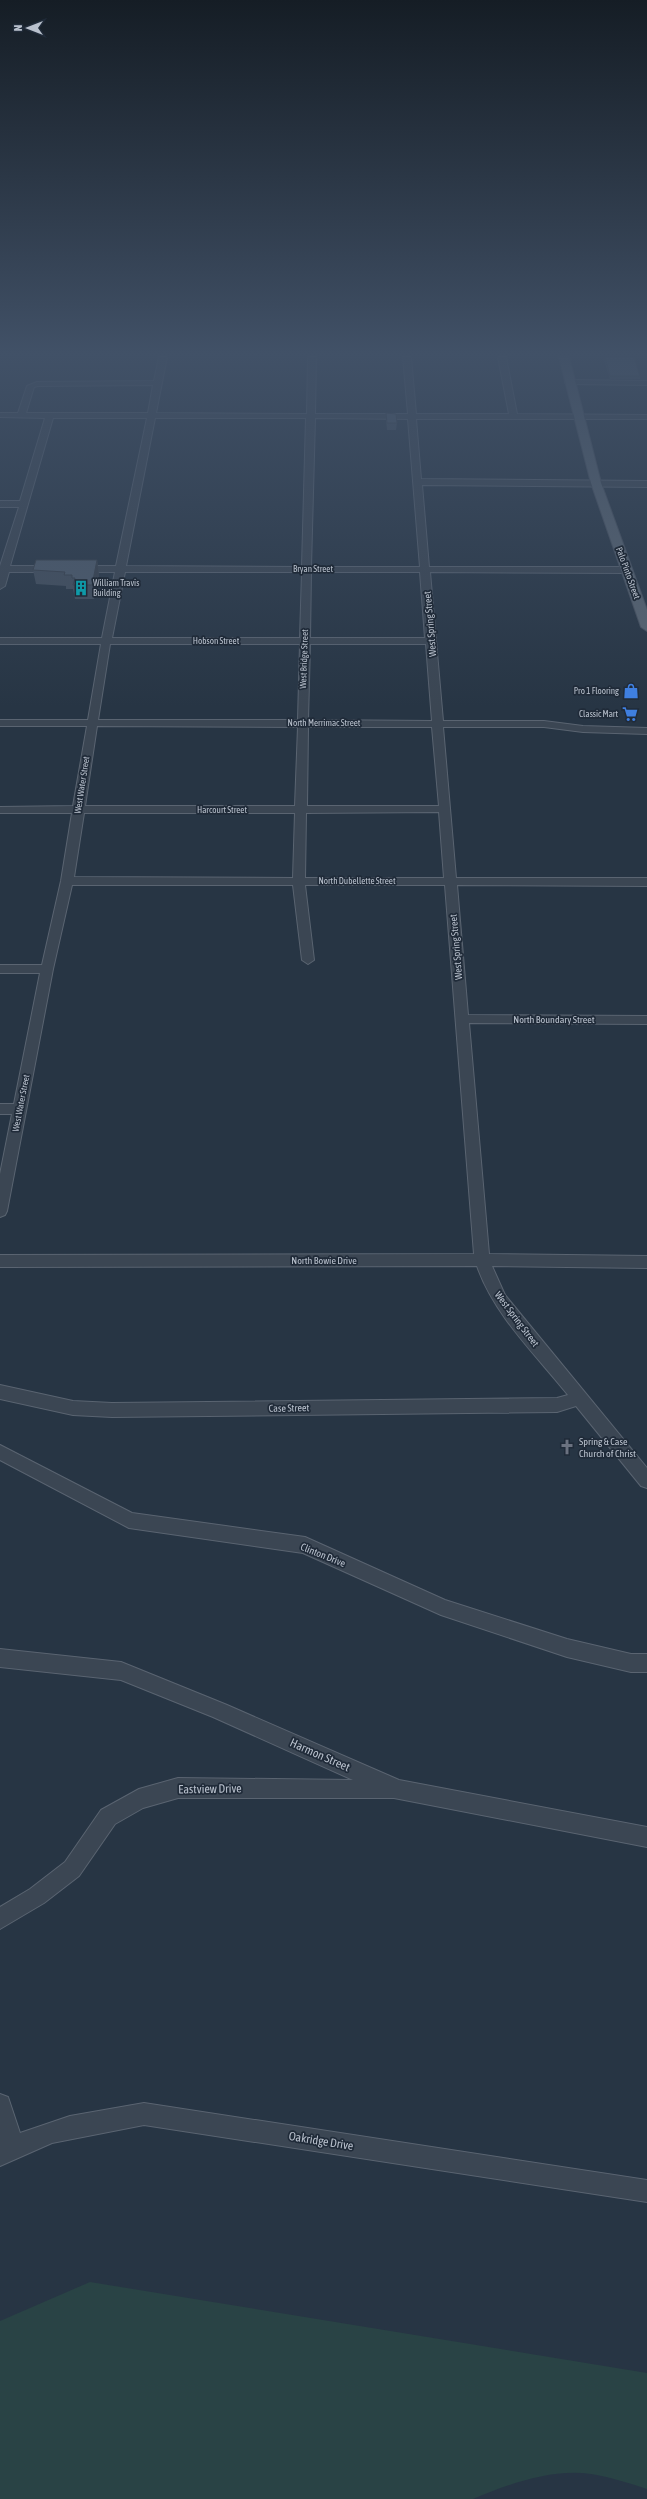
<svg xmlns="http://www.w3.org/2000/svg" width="647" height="2499" font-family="'Asap Condensed',sans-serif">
<rect width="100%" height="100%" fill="#273544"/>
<!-- green -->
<path fill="#294345" d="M90 2282 647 2373V2489C629 2483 610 2477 591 2474 553 2468 508 2484 473 2499H0V2321Z"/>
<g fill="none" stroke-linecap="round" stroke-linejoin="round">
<defs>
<g id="minor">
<path d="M159 357H167L156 413 307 414 308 357H316L315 414H408L403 357H411L416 414H509L498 357H506L517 414 647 415V419H416L421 479 647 481V487L422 485 429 567H626L631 570 626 573 430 572 443 721H544L583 726 647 728V734L583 732 544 727H443L456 878H647V886L457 885 468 1015 647 1016V1024L469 1023 489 1254 647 1256V1268L492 1266 505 1295 647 1468V1488L641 1486 576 1406 557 1412 112 1417 73 1415 0 1399V1385L73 1401 112 1403 557 1398 568 1395C536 1355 494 1315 477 1266L0 1267V1255L474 1254 445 885H305L314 960 308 964 302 960 293 885H72L53 969 7 1211 5 1215 0 1217V1174L12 1114H0V1104H14L40 973H0V965H42L61 881 72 813H0V807L73 806 87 726H0V720H88L101 644H0V638H102L115 572H79L74 569 79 566H116L147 418H53L10 566H53L58 569 53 572H9L5 586 0 589V566L19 507H0V501H20L45 418 0 417V413H18L27 386 37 382 154 381ZM153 385 148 413H26L34 387 38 386ZM155 418H306L302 567 126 566ZM315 418 408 419 420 567H311ZM125 572H302L300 638H112ZM311 572H420L425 638H310ZM110 644H300L298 720H98ZM310 644H426L432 721 308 720ZM97 726 298 727 295 806H85ZM308 727H432L439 806H307ZM439 812 444 878H305L306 813ZM84 813H295L293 878 74 877Z"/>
<path d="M569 380 647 381V385L566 384 565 382Z"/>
<path d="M0 1445 132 1513 305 1537 445 1600 567 1639 631 1654H647V1672H631L567 1657 441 1615 303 1553 129 1528 0 1460Z"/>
<path d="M0 1649 121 1662 227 1705 399 1780 647 1827V1847L394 1798H178L143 1808 115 1824 79 1876 44 1903 0 1929V1907L30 1889 65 1862 101 1810 139 1789 178 1778 353 1780 213 1717 121 1680 0 1667Z"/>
<path d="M0 2094 8 2097 20 2133 70 2116 144 2103 647 2180V2202L144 2125 52 2143 0 2166Z"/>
</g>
<path id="major" d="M559 357H569L601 483 647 610V631L641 627 591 483Z"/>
</defs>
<!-- minor casing -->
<use href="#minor" stroke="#5a6471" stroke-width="2"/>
<!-- major casing -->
<use href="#major" stroke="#485260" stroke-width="2"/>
<!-- minor -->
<use href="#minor" fill="#3b4653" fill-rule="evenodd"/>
<!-- major -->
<use href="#major" fill="#5a6673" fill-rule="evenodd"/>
</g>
<!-- wall -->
<g fill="#434f5e">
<path d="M604 357H634L640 376V379H610L604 360Z"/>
<path d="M386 413 397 423 396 430H387L386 420Z"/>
<path d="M97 560 99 575 94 599H75L73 589H66V586L36 584 33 570Z"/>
</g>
<!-- shaded-wall -->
<path fill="#37404c" d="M97 560 99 575 94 599 92 585Z"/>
<!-- building -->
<g fill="#4e5c6d" stroke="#37404c">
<path d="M605 357H634L640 376H610Z"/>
<path d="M386 413 396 414 397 423H387Z"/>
<path d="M36 560H97L92 585H73L75 578H72V575H64L65 572 33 570Z"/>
</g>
<!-- sky -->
<linearGradient id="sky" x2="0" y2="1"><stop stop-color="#151d25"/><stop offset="0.5" stop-color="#415167"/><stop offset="1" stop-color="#415167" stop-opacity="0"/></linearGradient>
<rect width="647" height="707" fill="url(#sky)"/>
<!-- icons -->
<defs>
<symbol id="building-bare" viewBox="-9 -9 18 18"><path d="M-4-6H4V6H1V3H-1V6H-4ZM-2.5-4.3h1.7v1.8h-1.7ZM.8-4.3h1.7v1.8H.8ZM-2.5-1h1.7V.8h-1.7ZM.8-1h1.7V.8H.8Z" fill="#0f9aa8" stroke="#202b39" stroke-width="2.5" paint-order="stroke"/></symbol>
<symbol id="shop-bare" viewBox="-9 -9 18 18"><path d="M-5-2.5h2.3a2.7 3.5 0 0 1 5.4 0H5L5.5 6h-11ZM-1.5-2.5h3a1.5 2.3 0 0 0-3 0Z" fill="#3f7fe0" stroke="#202b39" stroke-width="2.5" paint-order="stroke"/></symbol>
<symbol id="supermarket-bare" viewBox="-9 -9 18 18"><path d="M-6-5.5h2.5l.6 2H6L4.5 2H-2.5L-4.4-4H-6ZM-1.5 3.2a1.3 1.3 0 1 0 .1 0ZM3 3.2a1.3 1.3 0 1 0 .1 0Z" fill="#3f7fe0" stroke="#202b39" stroke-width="2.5" paint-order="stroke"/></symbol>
<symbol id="church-bare" viewBox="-9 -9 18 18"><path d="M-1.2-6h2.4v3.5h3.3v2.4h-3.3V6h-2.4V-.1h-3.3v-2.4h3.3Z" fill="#6b7280" stroke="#202b39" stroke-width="2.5" paint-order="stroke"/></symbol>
</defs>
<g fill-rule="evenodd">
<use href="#building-bare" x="70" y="577" width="22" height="22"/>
<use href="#shop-bare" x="620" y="680" width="22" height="22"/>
<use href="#supermarket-bare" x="619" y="703" width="22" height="22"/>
<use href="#church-bare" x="556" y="1436" width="22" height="22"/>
</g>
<g text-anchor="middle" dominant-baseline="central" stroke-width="3.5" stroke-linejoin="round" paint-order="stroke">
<!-- far-street labels -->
<g font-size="9" fill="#b9c1cd" stroke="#202b39">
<text x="313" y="569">Bryan Street</text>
<text transform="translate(628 573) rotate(70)">Palo Pinto Street</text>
<text x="216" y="641">Hobson Street</text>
<text transform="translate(304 659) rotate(-88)">West Bridge Street</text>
<text x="324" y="723">North Merrimac Street</text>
<text transform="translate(82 785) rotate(-81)">West Water Street</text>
<text x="222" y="810">Harcourt Street</text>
<text x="357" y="881">North Dubellette Street</text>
<text transform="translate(21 1103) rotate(-79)">West Water Street</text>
</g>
<!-- far-poi labels -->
<g font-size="9" fill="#b9c1cd" stroke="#202b39" text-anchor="end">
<text x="93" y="583" text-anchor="start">William Travis<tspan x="93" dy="10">Building</tspan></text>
<text x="619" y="691">Pro 1 Flooring</text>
<text x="618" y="714">Classic Mart</text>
</g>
<!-- street labels -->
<g font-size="10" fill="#b9c1cd" stroke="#202b39">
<text transform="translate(430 624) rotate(-95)">West Spring Street</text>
<text transform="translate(456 947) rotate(-95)">West Spring Street</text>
<text x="554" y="1019">North Boundary Street</text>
<text x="324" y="1260">North Bowie Drive</text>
<text transform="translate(517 1319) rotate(53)">West Spring Street</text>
<text transform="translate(289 1408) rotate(-1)">Case Street</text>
<text transform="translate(323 1555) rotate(22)">Clinton Drive</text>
</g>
<!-- poi labels -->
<g font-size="10" fill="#b9c1cd" stroke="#202b39" text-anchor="start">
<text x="579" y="1441">Spring &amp; Case<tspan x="579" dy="12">Church of Christ</tspan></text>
</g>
<!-- near-street labels -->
<g font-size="12" fill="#b9c1cd" stroke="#202b39">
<text transform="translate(320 1755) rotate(24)">Harmon Street</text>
<text transform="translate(210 1789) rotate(-1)">Eastview Drive</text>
<text transform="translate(321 2141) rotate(9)">Oakridge Drive</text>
</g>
</g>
<!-- north arrow -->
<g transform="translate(28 28) rotate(270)" stroke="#202b39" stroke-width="3" paint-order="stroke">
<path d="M0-3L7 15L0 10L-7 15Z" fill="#b9c1cd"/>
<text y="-6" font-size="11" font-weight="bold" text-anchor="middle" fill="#b9c1cd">N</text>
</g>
</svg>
